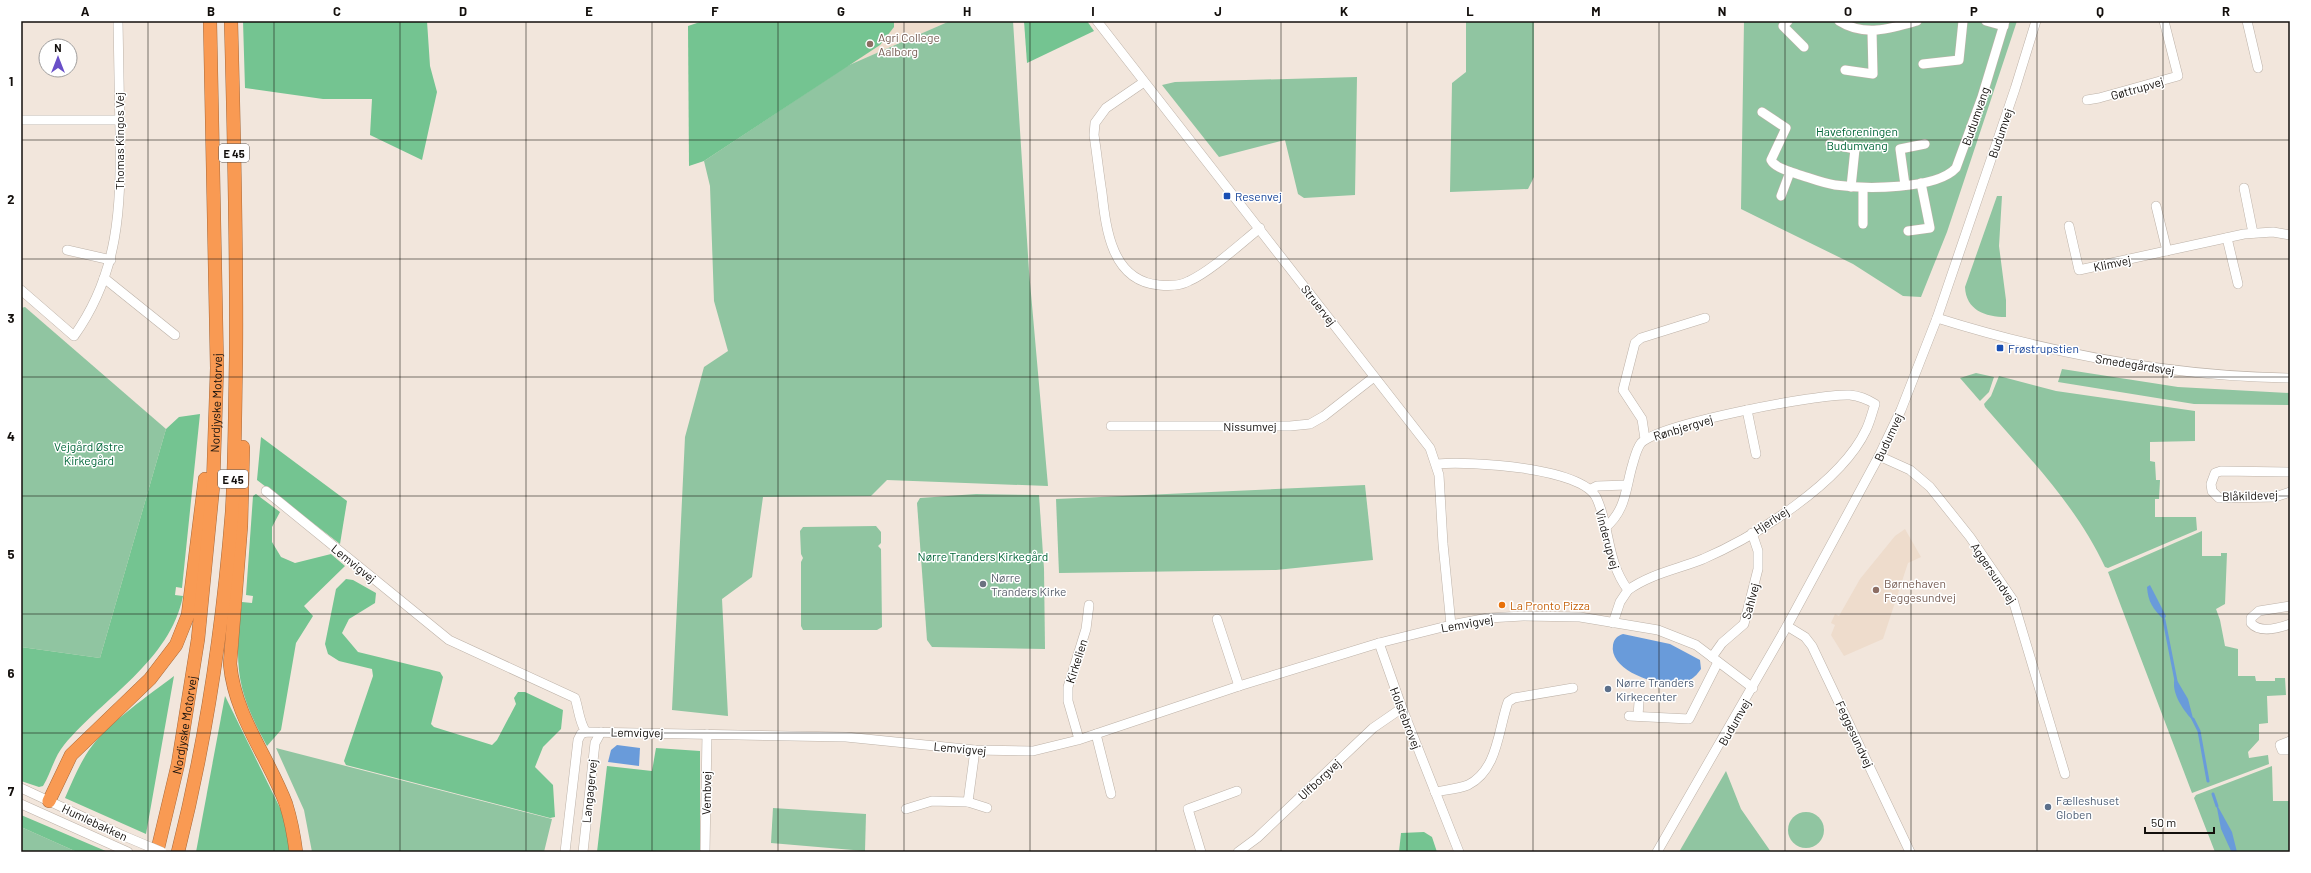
<svg xmlns="http://www.w3.org/2000/svg" width="2311" height="873" font-family="Barlow,sans-serif">
<rect width="100%" height="100%" fill="#f2e6dc"/>
<!-- built -->
<g fill="#eedccc">
<path d="M835 21H950L847 66Z"/>
<path d="M1905 529 1921 557 1908 563 1883 639 1844 656 1831 635 1835 625 1831 623 1835 614 1839 616 1860 579 1895 536Z"/>
</g>
<!-- green -->
<g fill="#90c5a1">
<path d="M950 21H1013L1029 271 1048 486 887 480 871 496 763 497 752 577 722 599 728 716 672 710 685 437 704 367 728 351 714 301 710 186 704 161 847 66Z"/>
<path d="M1466 21H1534V177L1528 189 1450 192 1452 83 1466 72Z"/>
<path d="M1744 21H2017L1947 232 1921 297 1903 296 1853 264 1741 209Z"/>
<path d="M1357 77 1355 195 1304 198 1298 194 1285 140 1219 157 1162 85 1175 82Z"/>
<path d="M1997 196H2002L1999 246 2006 300V317C1985 317 1966 310 1965 287Z"/>
<path d="M25 307 166 429 100 658 21 647V308Z"/>
<path d="M2062 369 2178 387 2290 393V405L2194 404 2058 382Z"/>
<path d="M1976 373 1994 377 1989 392 1980 401 1960 378Z"/>
<path d="M1999 376 2056 391 2195 411V441L2150 442V461L2155 462 2156 480H2160L2159 499H2155V517H2196L2197 530 2108 568 2105 567C2076 505 2029 458 1985 407L1984 404 1991 396Z"/>
<path d="M1365 485 1373 560 1276 570 1059 573 1056 499Z"/>
<path d="M976 494 1039 495 1044 569 1045 649 932 647 927 640 917 503 920 498Z"/>
<path d="M876 526 881 532V543L878 546 881 549 882 627 877 630H803L801 626V562L803 558 801 554 800 531 803 527Z"/>
<path d="M2202 531V556H2221V553H2227L2225 604 2216 609 2220 620 2225 646 2238 649V676H2255L2256 681H2275V678H2285L2286 695 2267 696 2268 723 2259 724V740L2248 752 2249 758 2268 755 2269 764 2192 793 2108 572Z"/>
<path d="M276 748 552 819 544 852H312L304 810Z"/>
<path d="M2272 766 2273 801H2290V852H2215L2194 798 2196 795Z"/>
<path d="M1726 771 1741 809 1771 852H1679Z"/>
<path d="M773 808 866 814 865 851 771 843Z"/>
<circle cx="1806" cy="830" r="18"/>
<path d="M21 827 77 852H21Z"/>
</g>
<!-- forest -->
<g fill="#74c491">
<path d="M243 21H427L430 66 437 92 422 160 370 135 372 99H323L245 88Z"/>
<path d="M703 21H894V27L880 45 704 161 689 166 688 26Z"/>
<path d="M1024 21H1087L1094 31 1027 63Z"/>
<path d="M200 414 182 588 176 587 175 595 183 596C170 661 104 697 64 745 54 757 51 773 43 786L39 787 21 781V647L100 658 166 429 179 417Z"/>
<path d="M261 437 347 501 340 544 257 480Z"/>
<path d="M256 494 280 512 272 527V542L281 557 295 563 331 554 345 566 304 606 313 616 296 643 281 730 267 746C236 690 234 666 242 602L252 603 253 596 246 595 253 496Z"/>
<path d="M346 579 353 580 376 593 375 603 349 619 342 633 358 652 440 672 443 677 431 724 434 727 492 745 497 740 516 704 514 698 518 692H525L563 710 561 729 543 747 535 767 553 785 555 817 550 818 346 765 344 761 373 676 372 669 339 661 328 654 325 644 336 589Z"/>
<path d="M174 676 146 834 65 798C73 780 80 762 92 746 110 722 149 695 174 676Z"/>
<path d="M225 696 283 814 290 852H196Z"/>
<path d="M656 748 700 751V850L597 852 607 766 652 771Z"/>
<path d="M21 815 108 852H77L21 827Z"/>
<path d="M1424 832 1432 837 1437 852H1399L1401 833Z"/>
</g>
<!-- water -->
<g fill="#699bda">
<path d="M2150 585 2166 616 2164 620C2153 609 2148 602 2147 587Z"/>
<path d="M1623 634 1670 644 1700 660 1701 669C1698 673 1695 677 1690 680 1670 692 1608 673 1613 645 1614 639 1617 636 1623 634Z"/>
<path d="M2175 677 2188 699 2194 722C2184 711 2170 693 2175 677Z"/>
<path d="M617 745 640 748 639 766 608 762 611 750Z"/>
<path d="M2216 803 2232 832 2237 852 2231 851 2221 829Z"/>
</g>
<g fill="none" stroke-linecap="round" stroke-linejoin="round">
<!-- stream -->
<g stroke="#699bda" stroke-width="3">
<path d="M2164 620 2176 681"/>
<path d="M2193 719 2199 731 2208 781"/>
<path d="M2213 794 2217 806"/>
</g>
<defs>
<g id="minor">
<path d="M1097 21 1430 448 1439 475 1443 544 1451 625"/>
<path d="M1788 21 1783 26 1804 47"/>
<path d="M1839 21C1864 37 1890 29 1917 21"/>
<path d="M1986 21 2004 26"/>
<path d="M2247 21 2258 68"/>
<path d="M1923 64 1959 60 1963 21"/>
<path d="M1845 70 1873 74 1872 31"/>
<path d="M1144 82 1106 108 1095 123 1094 135C1097 155 1099 174 1102 193 1106 230 1112 281 1159 285 1168 286 1180 286 1189 281 1211 271 1240 244 1260 228"/>
<path d="M2087 100 2099 98 2178 76 2164 21"/>
<path d="M1762 112 1786 128 1771 160C1775 168 1789 171 1797 174 1810 178 1822 183 1835 185 1864 189 1936 190 1956 168L1982 97 2005 21"/>
<path d="M21 120H119"/>
<path d="M1830 144 1855 149 1851 187"/>
<path d="M1905 185 1900 149 1925 144"/>
<path d="M2244 188 2253 233"/>
<path d="M1781 196 1790 172"/>
<path d="M2156 206 2167 251"/>
<path d="M1863 224V188"/>
<path d="M2069 226 2079 270 2244 234 2273 232 2290 235"/>
<path d="M1908 231 1930 228 1921 183"/>
<path d="M2227 238 2238 284"/>
<path d="M67 250 111 260"/>
<path d="M104 278 175 335"/>
<path d="M21 290 74 336C119 273 121 208 120 133 119 96 119 58 118 21"/>
<path d="M1937 318C2052 354 2169 376 2290 378"/>
<path d="M1747 410 1756 454"/>
<path d="M1111 426H1290L1310 424 1324 416 1374 377"/>
<path d="M1645 439 1642 419 1623 390 1635 343 1641 338 1705 318"/>
<path d="M1879 456 1910 470 1930 487 1970 537 2013 600 2065 774"/>
<path d="M1437 464C1469 461 1584 467 1597 499 1611 531 1606 560 1628 590L1620 602 1613 623"/>
<path d="M2290 472 2221 471 2215 473 2211 484 2212 491 2219 498 2275 497 2290 492"/>
<path d="M1591 489 1597 486 1627 485"/>
<path d="M266 491 449 640 575 698C579 710 579 722 586 732"/>
<path d="M1605 528C1627 509 1625 489 1633 463 1635 456 1637 448 1641 443 1659 424 1821 393 1850 395 1860 396 1867 399 1875 404 1872 413 1870 422 1866 430 1841 483 1756 536 1703 559 1678 569 1650 574 1628 590"/>
<path d="M2290 606 2259 611 2251 618V623C2260 634 2279 628 2290 624"/>
<path d="M1217 619 1239 686"/>
<path d="M1787 626 1805 637 1812 646 1910 852"/>
<path d="M1379 643 1402 708 1459 852"/>
<path d="M1712 657 1722 643 1744 624 1758 569V551L1752 533"/>
<path d="M1629 716 1689 719 1718 662"/>
<path d="M1638 716 1639 702"/>
<path d="M1096 734 1111 794"/>
<path d="M1079 739 1068 701V687L1086 629 1089 605"/>
<path d="M2290 741 2280 745 2282 750H2290"/>
<path d="M21 788 124 836"/>
<path d="M1435 792C1445 790 1458 789 1468 785 1498 770 1498 730 1508 702L1514 698 1573 688"/>
<path d="M968 802 987 808"/>
<path d="M21 804 128 852"/>
<path d="M906 809 932 801 968 802 975 750"/>
<path d="M565 852 578 740 581 734 586 732 846 737 975 750 1033 751 1078 740 1239 686 1379 643 1451 625 1488 618 1523 616 1580 617 1658 630 1696 645 1753 688"/>
<path d="M583 852 595 743 601 732"/>
<path d="M705 852 707 734"/>
<path d="M1201 852 1188 809 1237 791"/>
<path d="M1238 852 1257 838 1373 728 1402 708"/>
<path d="M1657 852 1787 626 1879 456 1901 410 1937 318 2015 89 2036 21"/>
</g>
<g id="highway">
<path d="M243 447 241 526 230 664C235 717 268 756 286 804 291 820 294 836 296 852"/>
<path d="M49 801 71 755 150 679 176 645 188 615 205 479"/>
<path id="s1" d="M157 852 178 764 198 639 213 486 217 368 210 21"/>
<path d="M178 852C206 741 223 626 232 512 235 461 235 409 236 357 237 245 234 133 231 21"/>
</g>
</defs>
<!-- minor casing -->
<use href="#minor" stroke="#bdb2a8" stroke-width="10"/>
<!-- highway casing -->
<use href="#highway" stroke="#a8693a" stroke-width="14"/>
<!-- minor -->
<use href="#minor" stroke="#fff" stroke-width="9"/>
<!-- highway -->
<use href="#highway" stroke="#f99a53" stroke-width="13"/>
<defs>
<path id="minor-bridge" d="M124 836 162 852"/>
</defs>
<!-- minor-bridge casing -->
<use href="#minor-bridge" stroke="#bdb2a8" stroke-width="10" stroke-linecap="butt"/>
<!-- minor-bridge -->
<use href="#minor-bridge" stroke="#fff" stroke-width="9"/>
</g>
<!-- grid -->
<path fill="none" stroke="#130f0c" stroke-width="1" stroke-opacity="0.55" d="M148 21V852M274 21V852M400 21V852M526 21V852M652 21V852M778 21V852M904 21V852M1030 21V852M1156 21V852M1281 21V852M1407 21V852M1533 21V852M1659 21V852M1785 21V852M1911 21V852M2037 21V852M2163 21V852M21 140H2290M21 259H2290M21 377H2290M21 496H2290M21 614H2290M21 733H2290"/>
<!-- markers -->
<g fill="#8d6e63" stroke="#fff" stroke-width="1.5">
<circle cx="870" cy="44" r="4"/>
<circle cx="1876" cy="590" r="4"/>
</g>
<g fill="#1a4fb4" stroke="#fff" stroke-width="1.5">
<rect x="1223" y="192" width="8" height="8" rx="2"/>
<rect x="1996" y="344" width="8" height="8" rx="2"/>
</g>
<circle fill="#6b7280" stroke="#fff" stroke-width="1.5" cx="983" cy="584" r="4"/>
<circle fill="#e8710a" stroke="#fff" stroke-width="1.5" cx="1502" cy="605" r="4"/>
<g fill="#5c6f8a" stroke="#fff" stroke-width="1.5">
<circle cx="1608" cy="689" r="4"/>
<circle cx="2048" cy="807" r="4"/>
</g>
<g text-anchor="middle" dominant-baseline="central" stroke-width="3" stroke-linejoin="round" paint-order="stroke">
<!-- shield labels -->
<g fill="#fff" stroke="#5a5755" stroke-width="1">
<rect x="219" y="144" width="30" height="18" rx="3"/>
<rect x="218" y="470" width="30" height="18" rx="3"/>
</g>
<g font-size="11" font-weight="bold" fill="#130f0c">
<text x="234" y="153">E 45</text>
<text x="233" y="479">E 45</text>
</g>
<!-- education labels -->
<g font-size="12" fill="#785e54" stroke="#fff" text-anchor="start">
<text x="878" y="37">Agri College<tspan x="878" dy="14">Aalborg</tspan></text>
<text x="1884" y="583">Børnehaven<tspan x="1884" dy="14">Feggesundvej</tspan></text>
</g>
<!-- street labels -->
<g font-size="12" fill="#130f0c" stroke="#fff">
<text transform="translate(2137 88) rotate(-16)">Gøttrupvej</text>
<text transform="translate(1975 116) rotate(-71)">Budumvang</text>
<text transform="translate(2000 133) rotate(-71)">Budumvej</text>
<text transform="translate(119 141) rotate(-90)">Thomas Kingos Vej</text>
<text transform="translate(2112 263) rotate(-12)">Klimvej</text>
<text transform="translate(1319 305) rotate(52)">Struervej</text>
<text transform="translate(2135 364) rotate(9)">Smedegårdsvej</text>
<text stroke="none"><textPath href="#s1" startOffset="454">Nordjyske Motorvej</textPath></text>
<text x="1250" y="426">Nissumvej</text>
<text transform="translate(1683 427) rotate(-17)">Rønbjergvej</text>
<text transform="translate(1888 437) rotate(-65)">Budumvej</text>
<text transform="translate(2250 495) rotate(-2)">Blåkildevej</text>
<text transform="translate(1771 520) rotate(-33)">Hjerlvej</text>
<text transform="translate(1608 539) rotate(75)">Vinderupvej</text>
<text transform="translate(354 563) rotate(39)">Lemvigvej</text>
<text transform="translate(1994 573) rotate(56)">Aggersundvej</text>
<text transform="translate(1750 601) rotate(-75)">Sahlvej</text>
<text transform="translate(1467 623) rotate(-10)">Lemvigvej</text>
<text transform="translate(1076 661) rotate(-72)">Kirkelien</text>
<text transform="translate(1406 718) rotate(69)">Holstebrovej</text>
<text transform="translate(1734 722) rotate(-60)">Budumvej</text>
<text stroke="none"><textPath href="#s1" startOffset="130">Nordjyske Motorvej</textPath></text>
<text transform="translate(637 732) rotate(1)">Lemvigvej</text>
<text transform="translate(1855 734) rotate(65)">Feggesundvej</text>
<text transform="translate(960 748) rotate(5)">Lemvigvej</text>
<text transform="translate(1319 779) rotate(-43)">Ulfborgvej</text>
<text transform="translate(589 791) rotate(-84)">Langagervej</text>
<text transform="translate(706 793) rotate(-89)">Vembvej</text>
<text transform="translate(95 822) rotate(25)">Humlebakken</text>
</g>
<!-- park labels -->
<g font-size="12" fill="#026739" stroke="#fff">
<text x="1857" y="131">Haveforeningen<tspan x="1857" dy="14">Budumvang</tspan></text>
<text x="89" y="446">Vejgård Østre<tspan x="89" dy="14">Kirkegård</tspan></text>
<text x="983" y="556">Nørre Tranders Kirkegård</text>
</g>
<!-- transit labels -->
<g font-size="12" fill="#164399" stroke="#fff" text-anchor="start">
<text x="1235" y="196">Resenvej</text>
<text x="2008" y="348">Frøstrupstien</text>
</g>
<!-- worship labels -->
<g font-size="12" fill="#5b616d" stroke="#fff" text-anchor="start">
<text x="991" y="577">Nørre<tspan x="991" dy="14">Tranders Kirke</tspan></text>
</g>
<!-- food labels -->
<g font-size="12" fill="#c56008" stroke="#fff" text-anchor="start">
<text x="1510" y="605">La Pronto Pizza</text>
</g>
<!-- service labels -->
<g font-size="12" fill="#4e5e75" stroke="#fff" text-anchor="start">
<text x="1616" y="682">Nørre Tranders<tspan x="1616" dy="14">Kirkecenter</tspan></text>
<text x="2056" y="800">Fælleshuset<tspan x="2056" dy="14">Globen</tspan></text>
</g>
</g>
<!-- border -->
<rect width="2311" height="873" fill="none" stroke="#ffffff" stroke-width="44"/>
<!-- north arrow -->
<g transform="translate(58 58)"><circle r="19" fill="#ffffff" stroke="#a19f9e"/>
<path d="M0-3L7 15L0 10L-7 15Z" fill="#694fc8"/>
<text y="-6" font-size="11" font-weight="bold" text-anchor="middle" fill="#130f0c">N</text>
</g>
<!-- scale -->
<path d="M2145 827v6h69v-6" fill="none" stroke="#130f0c" stroke-width="2"/>
<text x="2151" y="827" font-size="12" fill="#130f0c" stroke="#ffffff" stroke-width="3" paint-order="stroke">50 m</text>
<rect x="22" y="22" width="2267" height="829" fill="none" stroke="#130f0c" stroke-width="1.5"/>
<g font-size="13" text-anchor="middle" font-weight="bold" fill="#130f0c">
<text x="85" y="16">A</text>
<text x="211" y="16">B</text>
<text x="337" y="16">C</text>
<text x="463" y="16">D</text>
<text x="589" y="16">E</text>
<text x="715" y="16">F</text>
<text x="841" y="16">G</text>
<text x="967" y="16">H</text>
<text x="1093" y="16">I</text>
<text x="1218" y="16">J</text>
<text x="1344" y="16">K</text>
<text x="1470" y="16">L</text>
<text x="1596" y="16">M</text>
<text x="1722" y="16">N</text>
<text x="1848" y="16">O</text>
<text x="1974" y="16">P</text>
<text x="2100" y="16">Q</text>
<text x="2226" y="16">R</text>
<text x="11" y="86">1</text>
<text x="11" y="204">2</text>
<text x="11" y="323">3</text>
<text x="11" y="441">4</text>
<text x="11" y="559">5</text>
<text x="11" y="678">6</text>
<text x="11" y="796">7</text>
</g>
</svg>
